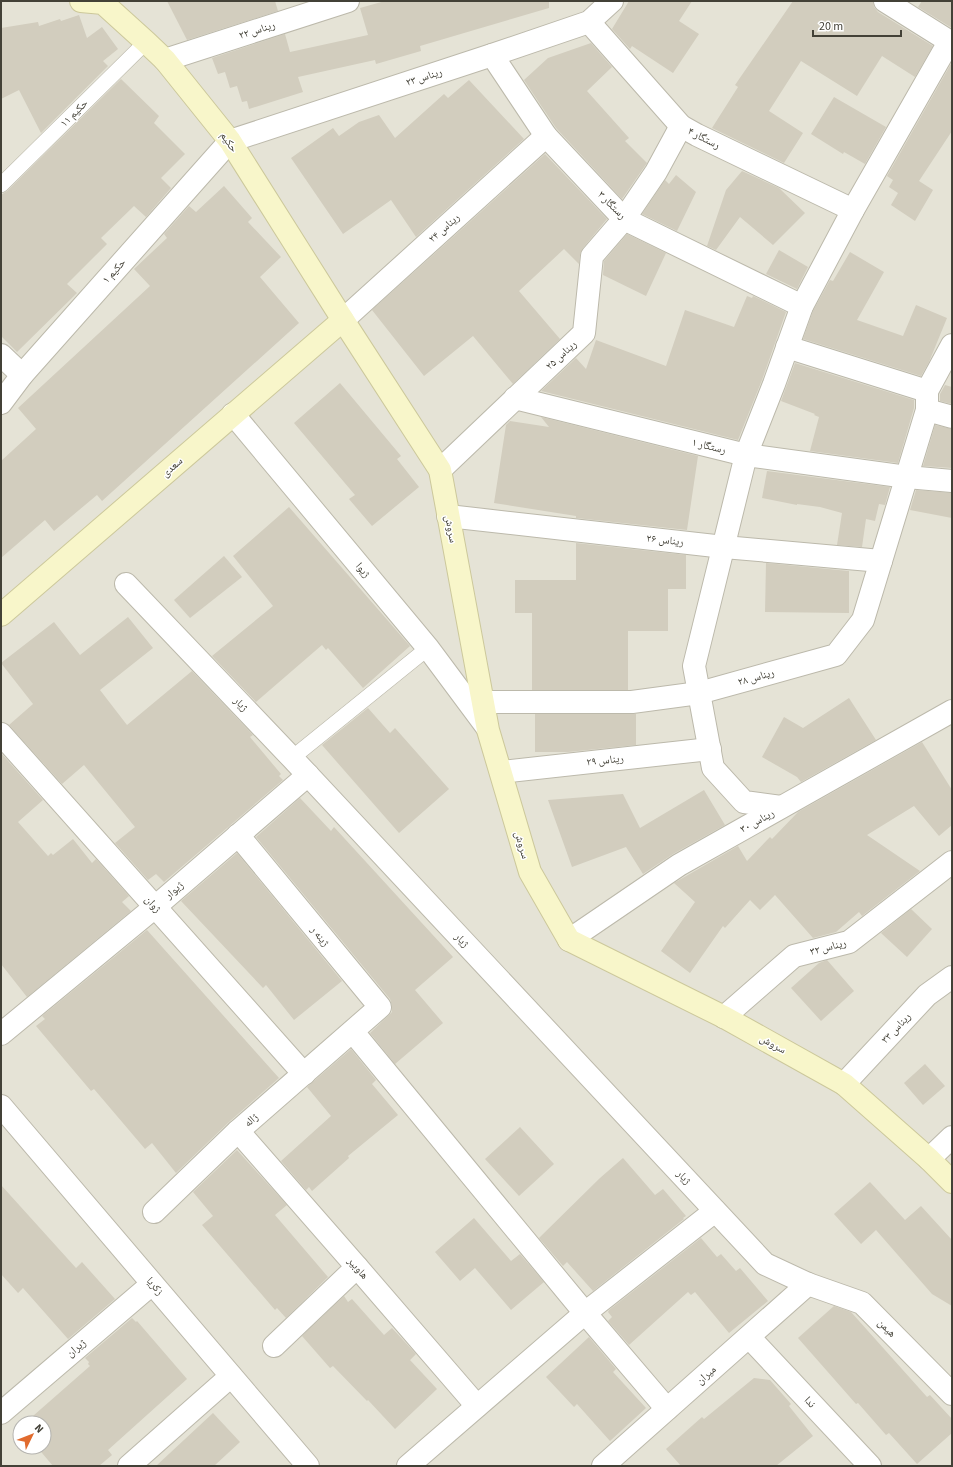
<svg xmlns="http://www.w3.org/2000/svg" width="953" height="1467" font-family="'Source Sans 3','Noto Naskh Arabic',sans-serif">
<rect width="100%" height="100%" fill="#f1f0e7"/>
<!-- residential -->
<path fill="#e5e3d6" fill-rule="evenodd" d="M1 1H952V1466H1ZM20 1423H44V1447H20Z"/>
<!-- building -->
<g fill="#d2cdbe">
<path d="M167 1H275L278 11 187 40Z"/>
<path d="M385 1H549V8L420 46 421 51 376 64 375 60 298 77 303 92 249 109 247 101 242 102 237 86 230 88 225 72 218 74 212 58 285 34 290 52 368 35 360 8Z"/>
<path d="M629 1H692L679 21 699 34 673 73 632 46 630 49 612 29Z"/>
<path d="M793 1H873L874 7 878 12 933 46 915 77 882 56 857 96 801 61 769 111 803 133 784 163 712 128 738 87 735 85Z"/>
<path d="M922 1H952V28L918 7Z"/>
<path d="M79 15 87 38 102 27 118 49 103 61 108 66 41 133 19 90 1 99V28L38 22 39 26 60 19 61 21Z"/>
<path d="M591 43 612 67 587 91 629 138 625 141 647 163 622 199 556 128 524 80 548 58Z"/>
<path d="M952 62V131L919 181 933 190 915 221 891 205 898 193 889 187 893 180 887 176Z"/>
<path d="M121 79 159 116 154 123 185 154 161 178 171 188 146 217 134 206 101 238 107 244 67 284 77 293 17 352 1 336V195L7 191Z"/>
<path d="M469 80 524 139 416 237 391 200 343 234 291 158 333 128 339 136 359 122 379 115 395 138 444 94 448 98Z"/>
<path d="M834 97 886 127 865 164 844 152 843 154 811 134Z"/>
<path d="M545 154 607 219 583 248 580 255 579 264 564 249 519 291 560 339 513 384 473 336 424 376 372 310Z"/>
<path d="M742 171 779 188 805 213 773 245 740 217 716 250 707 246 726 190Z"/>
<path d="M676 175 696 192 677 231 642 214 665 180 669 184Z"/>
<path d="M224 186 252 218 248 222 281 257 260 277 299 323 102 501 97 495 54 531 45 520 1 558V461L36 429 18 408 150 286 134 269 167 238 164 234 189 206 196 212Z"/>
<path d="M627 234 666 253 646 296 603 275 604 261Z"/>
<path d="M779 250 808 267 797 289 766 274Z"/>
<path d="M850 252 884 272 857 320 903 336 916 305 947 318 929 362 921 376 803 339 813 311 830 280 833 281Z"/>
<path d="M747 296 752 298 753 296 786 312 762 380 738 440 541 391 576 358 586 369 596 340 666 366 685 310 734 327Z"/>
<path d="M795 363 914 400V408L898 463 810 451 819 417 814 415 815 414 781 401Z"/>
<path d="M340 383 401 456 397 459 419 487 372 526 349 499 355 495 294 423Z"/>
<path d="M945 385 952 387V404L940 401V394Z"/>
<path d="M541 417 698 456 687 530 576 518V516L494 503 506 425 510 421 549 427Z"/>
<path d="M935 425 952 429V468L923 466Z"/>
<path d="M767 471 890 487 885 505 879 504 875 521 866 519 862 547 837 545 842 513 820 507 797 504V505L762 498Z"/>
<path d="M916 490 952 493V518L910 510Z"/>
<path d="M289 507 410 646 363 688 328 648 326 650 322 645 256 702 212 656 273 606 233 556Z"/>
<path d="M576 543 686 555V589H668V631H628V690H532V613H515V580H576Z"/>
<path d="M224 556 242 577 190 618 174 600Z"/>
<path d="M766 563 849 571V613L765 612Z"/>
<path d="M128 617 153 648 100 690 127 725 192 671 253 735 250 737 281 774 279 776 283 780 164 882 156 874 148 880 115 843 135 827 84 765 62 784 9 725 33 704 1 663 54 622 80 655Z"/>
<path d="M849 698 876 740 801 782 797 777 762 757 784 717 803 728Z"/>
<path d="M368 708 390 733 395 728 449 789 399 833 322 745Z"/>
<path d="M535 714H636V745L568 752H535Z"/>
<path d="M922 742 952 790V825L939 836 914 806 867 835 920 871 862 916 859 912 836 932 813 938 775 895 760 910 750 900 725 928 723 926 690 973 661 951 695 902 674 883 738 846 747 861 770 837 772 839 798 812Z"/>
<path d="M1 753 43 800 18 822 48 856 51 853 53 855 73 839 92 863 96 859 129 896 122 902 131 911 27 997 1 964Z"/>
<path d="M704 790 725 825 673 854 643 874 626 847 572 867 548 800 623 794 640 828Z"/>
<path d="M300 798 331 831 334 827 453 957 415 990 443 1023 395 1064 370 1033 388 1016 392 1012V1005L390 999 256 837Z"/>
<path d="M237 853 342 981 294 1020 266 985 263 988 181 901Z"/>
<path d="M911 909 932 929 907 957 881 933Z"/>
<path d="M147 930 279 1078 229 1122 176 1173 152 1143 145 1149 94 1089 91 1091 36 1026 45 1019 42 1016Z"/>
<path d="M827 960 854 991 821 1021 791 988 819 963Z"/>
<path d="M351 1049 376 1080 372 1084 398 1115 348 1156 349 1158 312 1191 309 1187 306 1190 281 1161 331 1116 307 1087Z"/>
<path d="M925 1064 945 1086 923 1105 904 1083Z"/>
<path d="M520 1127 554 1164 519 1196 485 1159Z"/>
<path d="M237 1150 287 1205 275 1215 328 1277 286 1318 277 1308 275 1310 202 1225 213 1216 193 1192Z"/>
<path d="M623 1158 655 1195 663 1189 686 1216 683 1218 684 1219 593 1291 567 1262 563 1266 539 1238 600 1178Z"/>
<path d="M870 1182 905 1220 921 1206 952 1240V1306L932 1294 876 1230 861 1244 834 1214Z"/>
<path d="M1 1185 76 1268 82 1262 115 1299 68 1339 23 1288 18 1293 1 1274Z"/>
<path d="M474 1218 511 1261 520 1254 544 1282 511 1310 475 1268 460 1281 435 1252Z"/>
<path d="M701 1238 717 1257 721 1254 736 1271 740 1268 768 1301 729 1333 695 1292 691 1295 688 1292 629 1345 608 1321 612 1317 608 1312 609 1310Z"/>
<path d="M344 1296 348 1302 352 1299 384 1335 392 1328 416 1354 410 1360 437 1389 395 1429 368 1400 367 1401 333 1366 330 1368 302 1336Z"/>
<path d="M834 1306 851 1312 927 1397 930 1395 952 1419V1433L917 1464 889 1433 886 1435 858 1403 856 1404 798 1338Z"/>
<path d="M132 1318 136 1322 137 1321 187 1379 108 1450 112 1455 99 1466H53L37 1447H44V1423H25L90 1366 88 1364 89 1362 85 1358Z"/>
<path d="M589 1337 616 1369 613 1372 646 1408 610 1441 577 1404 574 1407 546 1377Z"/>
<path d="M754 1378 770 1380 791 1404 789 1406 813 1436 776 1466H681L666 1449 702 1417 704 1419Z"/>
<path d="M213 1413 240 1442 214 1466H156Z"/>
</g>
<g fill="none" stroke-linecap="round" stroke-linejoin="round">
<defs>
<g id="lane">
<path d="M1 185 146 42"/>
<path d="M292 758 428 648"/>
</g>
<g id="street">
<path d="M885 1 952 43"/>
<path d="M589 22 681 126 697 135 853 210"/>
<path d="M492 55 546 136 624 219 802 306"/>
<path d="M165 60 348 1"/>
<path d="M343 320 546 136"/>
<path d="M787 347 927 391"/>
<path d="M1 355 22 375"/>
<path d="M515 398 746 455 907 477 952 481"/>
<path d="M1 403 22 375 230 141 492 55 589 22 612 1"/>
<path d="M927 410 952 417"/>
<path d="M233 414 428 648 486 726"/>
<path d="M440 470 584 333 592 256 624 219 656 172 681 126"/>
<path d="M448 516 724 547 881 561"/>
<path d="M126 584 292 758 765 1264 808 1284 862 1303 952 1394"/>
<path d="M483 702H632L699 693 836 655 863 620 927 410V391L952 345"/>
<path d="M1 734 304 1074"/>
<path d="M501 772 710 749"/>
<path d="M781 807 744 802 713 768 694 666 746 455 774 384 802 306 853 210 949 42"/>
<path d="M569 940 679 865 952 711"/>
<path d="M724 1017 794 956 849 942 952 862"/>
<path d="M353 1032 585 1313 667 1409"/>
<path d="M1 1034 155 907 308 775"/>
<path d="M844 1084 927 995 952 977"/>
<path d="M1 1106 308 1466"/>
<path d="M238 1131 357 1267 477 1406"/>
<path d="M929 1159 952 1137"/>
<path d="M154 1212 238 1131 380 1007 238 835"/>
<path d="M749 1337 870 1466"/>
<path d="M274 1346 357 1267"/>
<path d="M1 1413 152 1284"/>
<path d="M129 1466 231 1376"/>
<path d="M408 1466 585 1313 715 1211"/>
<path d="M603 1466 808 1284"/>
</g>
<g id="secondary">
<path d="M81 1 103 3 146 42 165 60 230 141 343 320 440 470 488 730 530 872 569 940 724 1017 844 1084 929 1159 952 1182"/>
<path d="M1 615 343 320"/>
</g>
</defs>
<!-- lane casing -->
<use href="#lane" stroke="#bcb9ab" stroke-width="16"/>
<!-- street casing -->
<use href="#street" stroke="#bcb9ab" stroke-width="24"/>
<!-- secondary casing -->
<use href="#secondary" stroke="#ccc89b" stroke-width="24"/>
<!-- lane -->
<use href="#lane" stroke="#fff" stroke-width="15"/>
<!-- street -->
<use href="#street" stroke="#fff" stroke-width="22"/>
<!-- secondary -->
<use href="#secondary" stroke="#f8f6ca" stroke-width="22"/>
</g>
<g text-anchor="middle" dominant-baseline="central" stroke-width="3" stroke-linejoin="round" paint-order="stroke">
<!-- street labels -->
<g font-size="11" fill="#434137" stroke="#fff">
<text transform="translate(257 30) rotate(-18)">ریناس ۲۲</text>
<text transform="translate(424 77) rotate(-18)">ریناس ۲۳</text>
<text transform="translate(74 113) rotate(-45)">حکیم ۱۱</text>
<text transform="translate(704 138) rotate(27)">رستگار ۴</text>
<text transform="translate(229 142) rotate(55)">حکیم</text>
<text transform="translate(612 205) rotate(45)">رستگار ۳</text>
<text transform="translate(444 228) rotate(-42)">ریناس ۲۴</text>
<text transform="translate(114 271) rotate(-48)">حکیم ۱</text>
<text transform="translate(561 355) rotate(-43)">ریناس ۲۵</text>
<text transform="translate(709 446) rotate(14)">رستگار ۱</text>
<text transform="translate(172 467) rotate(-41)">سعدی</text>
<text transform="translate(451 529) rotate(79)">سروش</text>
<text transform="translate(665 540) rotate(6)">ریناس ۲۶</text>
<text transform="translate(363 570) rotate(50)">ژیوا</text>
<text transform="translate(756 677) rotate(-16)">ریناس ۲۸</text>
<text transform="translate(241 704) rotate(46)">ژیار</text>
<text transform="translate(605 760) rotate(-6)">ریناس ۲۹</text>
<text transform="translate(757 821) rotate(-29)">ریناس ۳۰</text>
<text transform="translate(522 845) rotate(74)">سروش</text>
<text transform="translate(174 890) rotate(-41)">ژیوار</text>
<text transform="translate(153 904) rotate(48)">ژوان</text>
<text transform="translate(320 936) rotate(51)">ژینه ر</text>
<text transform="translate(462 940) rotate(47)">ژیار</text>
<text transform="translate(828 947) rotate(-15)">ریناس ۳۲</text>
<text transform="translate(896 1028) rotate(-47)">ریناس ۳۳</text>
<text transform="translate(773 1044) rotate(29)">سروش</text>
<text transform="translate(251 1120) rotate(-41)">ژاله</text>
<text transform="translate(684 1177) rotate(47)">ژیار</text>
<text transform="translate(358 1268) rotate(49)">هاوبیر</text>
<text transform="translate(155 1286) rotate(50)">زکریا</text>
<text transform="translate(887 1328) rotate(45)">هیمن</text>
<text transform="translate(76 1348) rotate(-40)">ژیران</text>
<text transform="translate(706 1375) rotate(-42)">میران</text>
<text transform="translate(810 1402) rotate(47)">ندا</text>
</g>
</g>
<!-- border -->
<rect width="953" height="1467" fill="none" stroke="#434137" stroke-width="4"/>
<!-- north arrow -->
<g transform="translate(32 1435) rotate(47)"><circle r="19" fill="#ffffff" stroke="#b4b3af"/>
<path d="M0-3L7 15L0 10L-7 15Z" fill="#e16b2e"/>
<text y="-6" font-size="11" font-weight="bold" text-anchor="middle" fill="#434137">N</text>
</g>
<!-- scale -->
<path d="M813 30v6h88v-6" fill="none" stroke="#434137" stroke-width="2"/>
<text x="819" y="30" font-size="12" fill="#434137" stroke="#ffffff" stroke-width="3" paint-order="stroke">20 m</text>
</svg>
